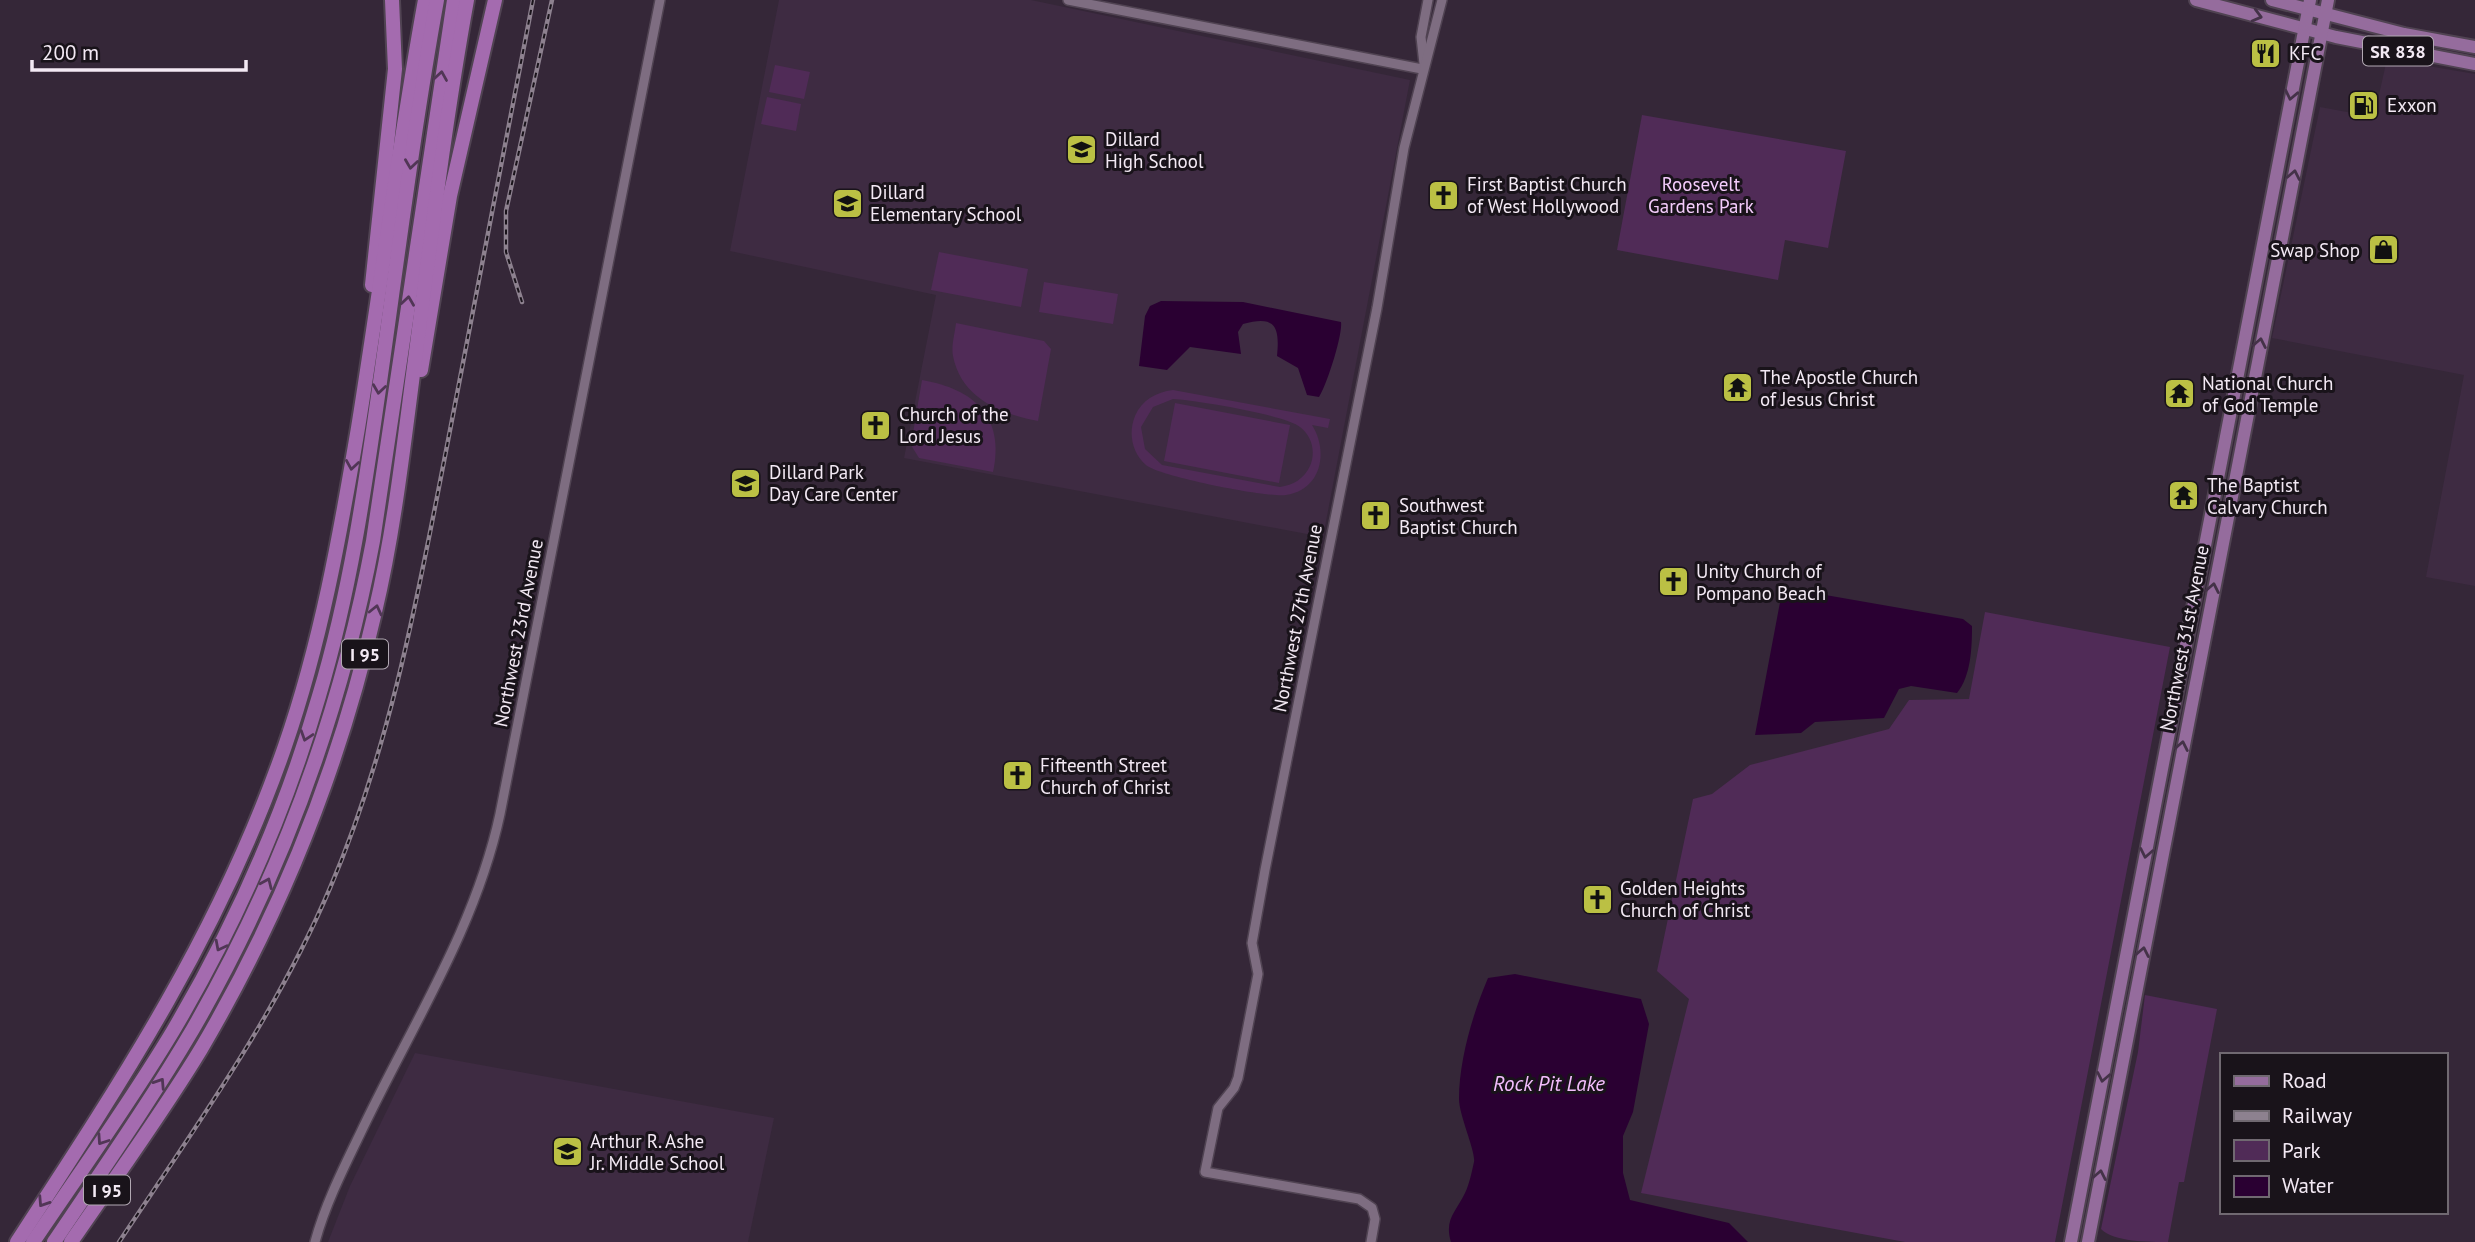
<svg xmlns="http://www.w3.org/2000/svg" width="2475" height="1242" font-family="'PT Sans',sans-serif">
<rect width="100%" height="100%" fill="#352738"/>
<!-- built -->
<g fill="#3e2b42">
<path d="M779 0H1031L1410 80 1323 537 904 458 936 295 730 251Z"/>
<path d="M2387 59 2475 74V586L2426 577 2464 375 2272 338 2320 107 2374 117Z"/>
<path d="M415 1053 774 1118 748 1242H328L350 1186Z"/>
</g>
<!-- green -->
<g fill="#502b57" fill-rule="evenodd">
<path d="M775 65 810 72 804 99 769 92Z"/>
<path d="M767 97 801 104 796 131 761 124Z"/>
<path d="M1642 115 1846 151 1828 248 1785 240 1778 280 1617 250Z"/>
<path d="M939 252 1028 269 1021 307 931 290Z"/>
<path d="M1044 282 1118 294 1113 324 1039 312Z"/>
<path d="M956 323 1044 341 1051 349 1038 421C1001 414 961 398 953 356 951 346 955 333 956 323Z"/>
<path d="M922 380C974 389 1005 417 993 472L919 458 911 445Z"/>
<path d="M1173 390 1330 419 1328 428 1312 425C1329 452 1321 490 1286 495 1267 498 1158 476 1146 465 1132 453 1128 433 1135 416 1142 400 1156 392 1173 390ZM1173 399C1194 400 1287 415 1300 427 1312 436 1316 452 1310 466 1304 479 1293 485 1280 487L1162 465 1145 449 1141 427 1153 407Z"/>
<path d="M1175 403 1290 425 1279 483 1164 461Z"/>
<path d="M1985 612 2170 647 2055 1242H1905L1641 1193 1689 999 1657 971 1693 799 1712 794 1750 765 1889 729 1909 700 1969 699Z"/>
<path d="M2145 995 2217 1009 2184 1182H2179L2168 1242C2150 1242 2113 1242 2101 1229L2138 1052Z"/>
</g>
<!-- water -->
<g fill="#2a0032">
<path d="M1161 301 1243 302 1341 322C1343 335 1326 387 1319 397L1307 395 1298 368 1277 356C1280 326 1275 315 1243 324L1238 332 1241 354 1190 347 1167 370 1139 366 1145 316 1150 306Z"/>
<path d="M1791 589 1963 619 1972 626C1972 648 1971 676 1957 693L1911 686 1899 689 1884 718 1815 722 1801 733 1755 735 1781 597Z"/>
<path d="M1515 974 1641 999 1649 1024 1633 1112 1623 1136V1173L1630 1200 1729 1223 1748 1242H1451C1444 1219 1456 1212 1465 1193 1469 1185 1472 1171 1474 1162 1476 1152 1459 1115 1459 1099 1459 1060 1473 1013 1488 978Z"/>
</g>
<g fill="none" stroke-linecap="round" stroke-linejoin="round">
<defs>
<g id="tertiary">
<path d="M1068 0 1422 69"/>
<path d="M1424 64 1421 37 1428 0"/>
<path d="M315 1242C325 1205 343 1169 360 1134 410 1028 475 930 500 814L660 0"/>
<path d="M1371 1242 1375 1219 1372 1208 1359 1199 1205 1172 1218 1108 1234 1088 1238 1078 1258 974 1252 943 1265 870 1377 308 1404 148 1442 0"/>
</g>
<g id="primary">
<path d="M2196 0 2336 37 2475 64"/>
<path d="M2272 0 2404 34 2475 47"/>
<path d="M2071 1242 2310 0"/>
<path d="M2088 1242 2328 0"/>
</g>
<g id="motorway">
<path d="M372 285 395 69 392 0"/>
<path d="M421 370 450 196 495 0"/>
<path d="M17 1242C123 1080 221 931 285 746 321 642 340 535 358 428 381 285 399 142 425 0"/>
<path d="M33 1242C80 1172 130 1103 173 1031 235 926 285 813 319 696 350 593 365 488 380 382 398 255 414 127 437 0"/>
<path d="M54 1242C101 1172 150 1102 193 1029 280 878 341 712 373 541L454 0"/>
<path d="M71 1242C115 1178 161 1115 201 1049 281 913 340 765 375 612 393 536 402 459 412 382 429 254 444 127 467 0"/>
</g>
</defs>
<!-- tertiary casing -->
<use href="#tertiary" stroke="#504352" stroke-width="12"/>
<!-- primary casing -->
<use href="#primary" stroke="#504352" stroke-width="16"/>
<!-- motorway casing -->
<use href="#motorway" stroke="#504352" stroke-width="18"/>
<!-- tertiary -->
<use href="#tertiary" stroke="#7e6d81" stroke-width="9"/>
<!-- primary -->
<use href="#primary" stroke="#956c9d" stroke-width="12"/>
<!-- motorway -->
<use href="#motorway" stroke="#a46baf" stroke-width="14"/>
<defs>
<g id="rail">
<path d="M522 302 506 252V211L552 0"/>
<path d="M119 1242C195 1128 276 1015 330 888 390 748 417 600 446 451 475 301 504 150 533 0"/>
</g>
</defs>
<!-- rail casing -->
<use href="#rail" stroke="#8d818f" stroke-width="4.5"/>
<!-- rail -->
<use href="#rail" stroke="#19131a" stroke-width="2" stroke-dasharray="5" stroke-linecap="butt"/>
</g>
<!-- one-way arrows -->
<defs><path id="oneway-chevron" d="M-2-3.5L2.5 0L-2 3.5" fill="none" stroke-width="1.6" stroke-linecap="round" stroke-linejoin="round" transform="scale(1.75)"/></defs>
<g stroke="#443248">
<use href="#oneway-chevron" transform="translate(2257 16) rotate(15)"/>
<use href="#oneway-chevron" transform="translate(2291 95) rotate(102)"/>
<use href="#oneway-chevron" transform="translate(2294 175) rotate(-79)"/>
<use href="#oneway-chevron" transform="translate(2260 343) rotate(-79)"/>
<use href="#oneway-chevron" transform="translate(2213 588) rotate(-79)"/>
<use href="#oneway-chevron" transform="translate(2182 746) rotate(-79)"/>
<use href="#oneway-chevron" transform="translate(2146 853) rotate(101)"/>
<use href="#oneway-chevron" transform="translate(2143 952) rotate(-79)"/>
<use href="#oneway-chevron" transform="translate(2103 1077) rotate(101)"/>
<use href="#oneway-chevron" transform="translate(2100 1175) rotate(-79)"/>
</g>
<g stroke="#513656">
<use href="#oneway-chevron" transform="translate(441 76) rotate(-81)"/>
<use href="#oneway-chevron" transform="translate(411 164) rotate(98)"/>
<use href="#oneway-chevron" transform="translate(408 301) rotate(-82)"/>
<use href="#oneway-chevron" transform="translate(379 389) rotate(98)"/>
<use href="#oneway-chevron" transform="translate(352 465) rotate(99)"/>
<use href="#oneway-chevron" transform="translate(376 610) rotate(-77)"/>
<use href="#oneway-chevron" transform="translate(306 736) rotate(108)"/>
<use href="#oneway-chevron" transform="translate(267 883) rotate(-66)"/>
<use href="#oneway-chevron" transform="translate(220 946) rotate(117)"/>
<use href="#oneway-chevron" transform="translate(160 1083) rotate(-57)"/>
<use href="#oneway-chevron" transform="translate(102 1140) rotate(124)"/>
<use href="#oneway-chevron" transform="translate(43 1202) rotate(123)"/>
</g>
<!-- icons -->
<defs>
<symbol id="restaurant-square" viewBox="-11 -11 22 22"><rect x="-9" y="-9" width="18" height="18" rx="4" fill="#bbc044" stroke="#19131a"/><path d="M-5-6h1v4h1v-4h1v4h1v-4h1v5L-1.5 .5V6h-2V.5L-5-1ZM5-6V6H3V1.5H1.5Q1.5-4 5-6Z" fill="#111"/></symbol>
<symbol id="fuel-square" viewBox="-11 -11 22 22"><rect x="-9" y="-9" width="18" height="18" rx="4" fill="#bbc044" stroke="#19131a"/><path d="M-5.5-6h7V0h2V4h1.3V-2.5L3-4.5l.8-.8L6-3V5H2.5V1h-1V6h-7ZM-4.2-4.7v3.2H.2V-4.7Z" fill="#111"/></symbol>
<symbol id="school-square" viewBox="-11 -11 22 22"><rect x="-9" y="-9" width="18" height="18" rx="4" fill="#bbc044" stroke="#19131a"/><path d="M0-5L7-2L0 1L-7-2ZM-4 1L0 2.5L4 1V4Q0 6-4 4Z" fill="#111"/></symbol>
<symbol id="church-square" viewBox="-11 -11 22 22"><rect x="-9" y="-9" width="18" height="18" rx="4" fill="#bbc044" stroke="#19131a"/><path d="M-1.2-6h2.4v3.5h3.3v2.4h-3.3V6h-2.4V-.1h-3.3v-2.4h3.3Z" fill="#111"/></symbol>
<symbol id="shop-square" viewBox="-11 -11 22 22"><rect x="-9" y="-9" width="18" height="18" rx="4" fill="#bbc044" stroke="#19131a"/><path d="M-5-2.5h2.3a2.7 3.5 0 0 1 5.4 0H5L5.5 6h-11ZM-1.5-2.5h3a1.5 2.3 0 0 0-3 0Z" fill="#111"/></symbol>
<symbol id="temple-square" viewBox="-11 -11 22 22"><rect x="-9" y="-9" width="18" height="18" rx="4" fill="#bbc044" stroke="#19131a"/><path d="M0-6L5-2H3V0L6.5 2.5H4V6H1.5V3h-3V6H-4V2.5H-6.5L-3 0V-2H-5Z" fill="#111"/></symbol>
</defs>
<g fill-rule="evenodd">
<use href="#restaurant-square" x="2248" y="36" width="35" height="35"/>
<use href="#fuel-square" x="2346" y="88" width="35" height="35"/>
<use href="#school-square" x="1064" y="132" width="35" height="35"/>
<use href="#church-square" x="1426" y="178" width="35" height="35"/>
<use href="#school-square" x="830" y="186" width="35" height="35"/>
<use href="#shop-square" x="2366" y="232" width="35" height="35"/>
<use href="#temple-square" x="1720" y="370" width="35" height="35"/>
<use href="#temple-square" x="2162" y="376" width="35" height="35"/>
<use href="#church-square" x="858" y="408" width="35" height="35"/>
<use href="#school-square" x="728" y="466" width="35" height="35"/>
<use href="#temple-square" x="2166" y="478" width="35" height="35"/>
<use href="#church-square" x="1358" y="498" width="35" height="35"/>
<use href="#church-square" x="1656" y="564" width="35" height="35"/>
<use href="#church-square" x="1000" y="758" width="35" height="35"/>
<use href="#church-square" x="1580" y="882" width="35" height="35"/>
<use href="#school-square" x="550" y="1134" width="35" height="35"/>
</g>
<g text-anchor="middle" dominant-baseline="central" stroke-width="6" stroke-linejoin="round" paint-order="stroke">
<!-- shield labels -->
<g fill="#19131a" stroke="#b2a9b3" stroke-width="2">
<rect x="2363" y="36.5" width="70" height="29" rx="5"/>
<rect x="342" y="639.5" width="46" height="29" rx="5"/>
<rect x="84" y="1175.5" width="46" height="29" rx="5"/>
</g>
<g font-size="18" font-weight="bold" fill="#f3e9f4">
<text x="2398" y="51">SR 838</text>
<text x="365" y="654">I 95</text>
<text x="107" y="1190">I 95</text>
</g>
<!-- poi labels -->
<g font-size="19" fill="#f3e9f4" stroke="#19131a" text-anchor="start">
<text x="2289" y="53">KFC</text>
<text x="2387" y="105">Exxon</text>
<text x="1105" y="139">Dillard<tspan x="1105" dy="22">High School</tspan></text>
<text x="1467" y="184">First Baptist Church<tspan x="1467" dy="22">of West Hollywood</tspan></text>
<text x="870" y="192">Dillard<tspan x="870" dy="22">Elementary School</tspan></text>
<text x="2360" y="250" text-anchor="end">Swap Shop</text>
<text x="1760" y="377">The Apostle Church<tspan x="1760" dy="22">of Jesus Christ</tspan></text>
<text x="2202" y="383">National Church<tspan x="2202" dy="22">of God Temple</tspan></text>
<text x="899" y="414">Church of the<tspan x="899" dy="22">Lord Jesus</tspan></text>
<text x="769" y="472">Dillard Park<tspan x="769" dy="22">Day Care Center</tspan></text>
<text x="2207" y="485">The Baptist<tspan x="2207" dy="22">Calvary Church</tspan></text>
<text x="1399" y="505">Southwest<tspan x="1399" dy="22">Baptist Church</tspan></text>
<text x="1696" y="571">Unity Church of<tspan x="1696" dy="22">Pompano Beach</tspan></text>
<text x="1040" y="765">Fifteenth Street<tspan x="1040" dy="22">Church of Christ</tspan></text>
<text x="1620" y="888">Golden Heights<tspan x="1620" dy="22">Church of Christ</tspan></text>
<text x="590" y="1141">Arthur R. Ashe<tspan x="590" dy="22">Jr. Middle School</tspan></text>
</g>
<!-- park labels -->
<g font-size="19" fill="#f4ccfc" stroke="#19131a">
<text x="1701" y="184">Roosevelt<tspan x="1701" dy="22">Gardens Park</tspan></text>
</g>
<!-- street labels -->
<g font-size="19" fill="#f3e9f4" stroke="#19131a">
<text transform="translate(1297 618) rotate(-79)">Northwest 27th Avenue</text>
<text transform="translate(518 633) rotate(-79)">Northwest 23rd Avenue</text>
<text transform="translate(2184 638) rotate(-79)">Northwest 31st Avenue</text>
</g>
<!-- water labels -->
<g font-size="21" font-style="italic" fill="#f3bdfd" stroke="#19131a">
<text x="1549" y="1083">Rock Pit Lake</text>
</g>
</g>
<!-- legend -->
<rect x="2220" y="1053" width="228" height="161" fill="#19131a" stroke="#706971" stroke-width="2"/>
<rect x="2234" y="1076" width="35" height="10" fill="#956c9d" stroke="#706971" stroke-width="2"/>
<text x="2282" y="1088" font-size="21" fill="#f3e9f4">Road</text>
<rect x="2234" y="1111" width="35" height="10" fill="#8d818f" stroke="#706971" stroke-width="2"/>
<text x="2282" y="1123" font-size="21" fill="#f3e9f4">Railway</text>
<rect x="2234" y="1140" width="35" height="21" fill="#502b57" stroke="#706971" stroke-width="2"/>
<text x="2282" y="1158" font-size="21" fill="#f3e9f4">Park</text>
<rect x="2234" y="1176" width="35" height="21" fill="#2a0032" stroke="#706971" stroke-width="2"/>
<text x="2282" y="1193" font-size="21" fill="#f3e9f4">Water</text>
<!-- scale -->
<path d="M32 60v10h214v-10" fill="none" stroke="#f3e9f4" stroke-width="3.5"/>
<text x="42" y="60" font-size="21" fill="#f3e9f4" stroke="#19131a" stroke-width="5" paint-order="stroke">200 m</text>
</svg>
